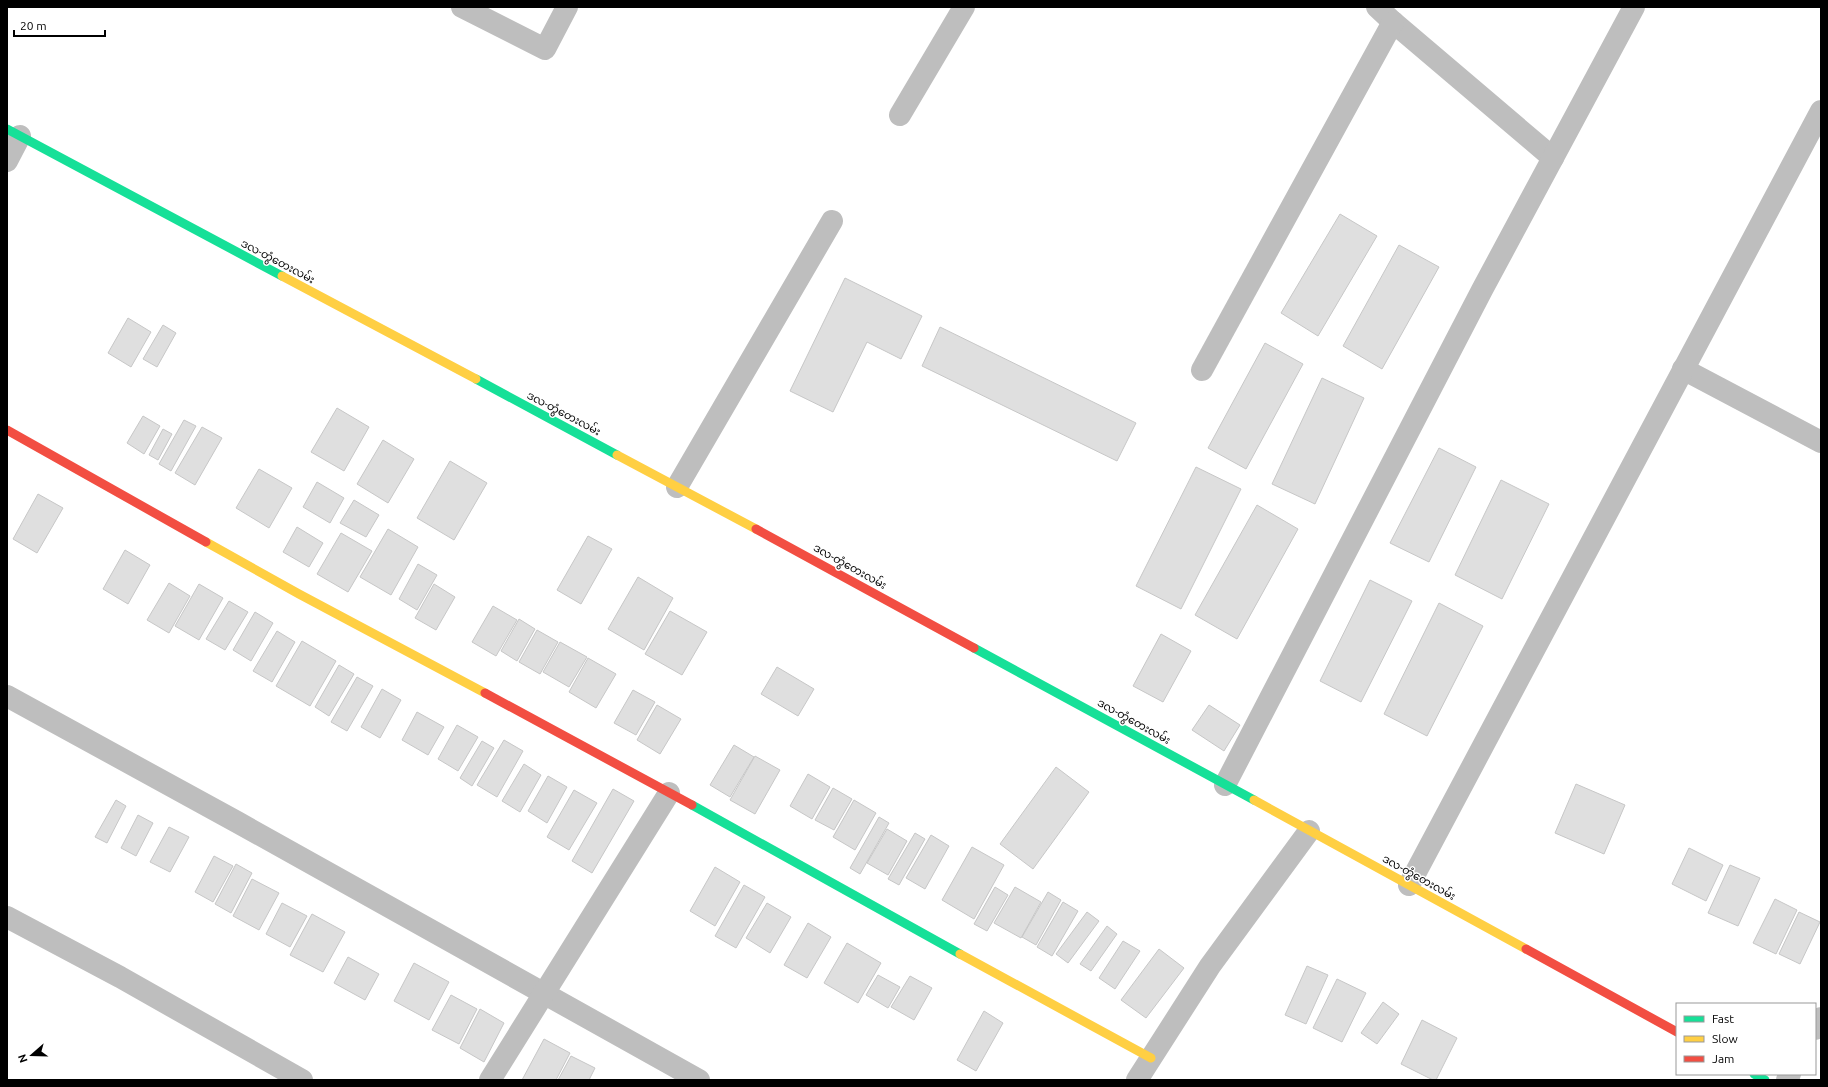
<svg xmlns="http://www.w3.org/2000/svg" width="1828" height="1087" font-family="Ubuntu,'Noto Sans Myanmar',sans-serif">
<rect width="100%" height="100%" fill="#fff"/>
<!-- building -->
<g fill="#dfdfdf" stroke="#c7c7c7">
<path d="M1340 214 1377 236 1318 336 1281 313Z"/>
<path d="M1399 245 1439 267 1382 369 1343 346Z"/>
<path d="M845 278 922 316 901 359 867 342 833 412 790 391Z"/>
<path d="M128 318 151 332 131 367 108 353Z"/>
<path d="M163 325 176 333 157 367 143 359Z"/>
<path d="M940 327 1136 423 1117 461 922 366Z"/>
<path d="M1265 343 1303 364 1246 469 1208 448Z"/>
<path d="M1322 378 1364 398 1315 504 1272 484Z"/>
<path d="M337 408 369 427 344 471 311 452Z"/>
<path d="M143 416 160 426 144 454 127 443Z"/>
<path d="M184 420 196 426 171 471 159 464Z"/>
<path d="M202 427 222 438 195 485 175 473Z"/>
<path d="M163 429 172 434 158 460 149 455Z"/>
<path d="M383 440 414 459 388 503 357 484Z"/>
<path d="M1439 448 1476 467 1429 562 1390 543Z"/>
<path d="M450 461 487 483 454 540 417 518Z"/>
<path d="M1196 467 1241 489 1181 609 1136 586Z"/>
<path d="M259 469 292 488 269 528 236 508Z"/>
<path d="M1501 480 1549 504 1502 599 1455 575Z"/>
<path d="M317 482 344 498 330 523 303 507Z"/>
<path d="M38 494 63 508 37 553 13 539Z"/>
<path d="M354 500 379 515 366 537 340 523Z"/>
<path d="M1257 505 1298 529 1237 639 1195 615Z"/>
<path d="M297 527 323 543 309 567 283 552Z"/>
<path d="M388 529 418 547 391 595 360 577Z"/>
<path d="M341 533 372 551 348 592 317 574Z"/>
<path d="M588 536 612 549 581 604 557 590Z"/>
<path d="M125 550 150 565 128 604 103 589Z"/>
<path d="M418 564 437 575 417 610 399 599Z"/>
<path d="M638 577 673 598 644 650 608 629Z"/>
<path d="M1370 580 1412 601 1361 702 1320 681Z"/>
<path d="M169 583 190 596 169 633 147 620Z"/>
<path d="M199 584 223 598 199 640 175 626Z"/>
<path d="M434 584 455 597 436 630 415 618Z"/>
<path d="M229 601 248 612 225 650 206 639Z"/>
<path d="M1439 603 1483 626 1427 736 1384 714Z"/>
<path d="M493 606 517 620 496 656 472 642Z"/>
<path d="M670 611 707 632 682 675 645 654Z"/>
<path d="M255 612 273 623 251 661 233 650Z"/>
<path d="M519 619 535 629 517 661 501 651Z"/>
<path d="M537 630 558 642 540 674 519 662Z"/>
<path d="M277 631 295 642 272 682 253 671Z"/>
<path d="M1161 634 1191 651 1163 702 1133 686Z"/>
<path d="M302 641 336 661 310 706 276 686Z"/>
<path d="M560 642 587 657 569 687 543 672Z"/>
<path d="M588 658 616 674 596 708 569 692Z"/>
<path d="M339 665 354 674 329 716 315 707Z"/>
<path d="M777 667 814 689 798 716 761 694Z"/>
<path d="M357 677 373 686 347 731 331 722Z"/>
<path d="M382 689 401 700 380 738 361 727Z"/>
<path d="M633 690 655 702 636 735 614 723Z"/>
<path d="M657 705 681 719 660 754 637 740Z"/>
<path d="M1209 705 1240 725 1224 751 1192 730Z"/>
<path d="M417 712 444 727 428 755 402 740Z"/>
<path d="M457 725 478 737 458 771 438 759Z"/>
<path d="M504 740 523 751 497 797 477 785Z"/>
<path d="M482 741 494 748 472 786 460 778Z"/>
<path d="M734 745 754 757 730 797 710 785Z"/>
<path d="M755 756 780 770 755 814 730 800Z"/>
<path d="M524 764 541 775 520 812 502 801Z"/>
<path d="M1056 767 1089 792 1033 869 1000 844Z"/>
<path d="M808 774 830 787 812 819 790 806Z"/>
<path d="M548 776 567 787 547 823 528 811Z"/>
<path d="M1576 784 1625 805 1604 854 1555 833Z"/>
<path d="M833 788 852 799 834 830 815 820Z"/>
<path d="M613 789 634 801 592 873 572 861Z"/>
<path d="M574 790 597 803 569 850 547 837Z"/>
<path d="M116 800 126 806 107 843 95 837Z"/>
<path d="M854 800 876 813 855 850 833 837Z"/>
<path d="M138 815 153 823 136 856 121 848Z"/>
<path d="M879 817 889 823 860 874 850 868Z"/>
<path d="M169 827 189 837 170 872 150 862Z"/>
<path d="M887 829 907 841 888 875 867 863Z"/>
<path d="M915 833 925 839 899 885 888 879Z"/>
<path d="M931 835 949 846 925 889 906 878Z"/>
<path d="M972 847 1004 865 974 919 942 900Z"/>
<path d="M1689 848 1723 865 1706 901 1672 884Z"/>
<path d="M214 856 233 866 213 902 195 892Z"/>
<path d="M236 864 252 873 231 913 215 904Z"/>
<path d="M1730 865 1760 878 1738 926 1708 913Z"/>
<path d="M715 867 740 882 715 926 690 911Z"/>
<path d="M252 879 279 893 259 930 233 916Z"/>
<path d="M744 885 765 897 736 948 715 936Z"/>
<path d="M995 887 1008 895 987 931 974 924Z"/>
<path d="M1015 887 1041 902 1021 938 994 923Z"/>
<path d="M1048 892 1061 900 1036 945 1022 937Z"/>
<path d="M1775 899 1797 910 1776 954 1753 943Z"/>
<path d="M1063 902 1078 911 1052 956 1037 947Z"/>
<path d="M282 903 307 916 290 947 266 934Z"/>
<path d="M767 903 791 917 770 953 746 938Z"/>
<path d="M1087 912 1099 921 1068 963 1056 954Z"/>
<path d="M1799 912 1820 922 1800 964 1779 954Z"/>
<path d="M312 914 345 932 323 972 290 955Z"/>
<path d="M808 923 831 937 807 978 784 965Z"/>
<path d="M1107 926 1117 934 1091 971 1080 964Z"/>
<path d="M1123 941 1140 951 1115 989 1099 978Z"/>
<path d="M847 943 881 963 858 1003 824 983Z"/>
<path d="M1159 949 1184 968 1146 1018 1121 1000Z"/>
<path d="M348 957 379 974 365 1000 334 983Z"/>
<path d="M414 963 449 982 429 1020 394 1001Z"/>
<path d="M1307 966 1328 975 1306 1024 1285 1015Z"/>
<path d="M878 975 900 987 888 1008 866 995Z"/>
<path d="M910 976 932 988 914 1020 891 1007Z"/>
<path d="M1337 979 1366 993 1342 1042 1313 1028Z"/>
<path d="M451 995 477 1009 459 1044 432 1030Z"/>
<path d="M1383 1002 1399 1014 1377 1044 1361 1033Z"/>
<path d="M480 1009 504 1023 484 1062 460 1048Z"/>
<path d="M984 1011 1003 1023 976 1071 957 1060Z"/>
<path d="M1422 1020 1457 1038 1436 1080H1433L1401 1064Z"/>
<path d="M544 1039 570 1053 556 1080H522Z"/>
<path d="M571 1056 595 1068 589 1080H558Z"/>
</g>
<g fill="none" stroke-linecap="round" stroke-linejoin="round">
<!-- street -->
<g stroke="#bebebe" stroke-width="22">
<path d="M462 7 545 49 567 7"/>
<path d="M1377 7 1393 22 1553 158"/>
<path d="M900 115 964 7"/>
<path d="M7 161 20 136"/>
<path d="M1683 369 1821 442"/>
<path d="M1202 370 1393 22"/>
<path d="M677 487 832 221"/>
<path d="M7 696 237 822 699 1080"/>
<path d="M1225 785 1482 290 1634 7"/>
<path d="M1409 885 1821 111"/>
<path d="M7 917 120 977 302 1080"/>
<path d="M1815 1029 1821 1018"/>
<path d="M490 1080 669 793"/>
<path d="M1137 1080 1210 966 1309 831"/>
<path d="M1787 1080 1790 1074"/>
</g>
<!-- fast -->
<g stroke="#16e098" stroke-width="9">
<path d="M7 129 282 276"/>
<path d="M476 379 617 455"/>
<path d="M974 648 1254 800"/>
<path d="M692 805 960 954"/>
<path d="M1754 1074 1765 1080"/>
</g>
<!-- slow -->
<g stroke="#ffcf43" stroke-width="9">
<path d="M282 276 476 379"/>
<path d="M617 455 756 529"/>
<path d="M206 542 299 594 485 693"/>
<path d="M1254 800 1526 949"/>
<path d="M960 954 1151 1058"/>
</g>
<!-- jam -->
<g stroke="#f24e42" stroke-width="9">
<path d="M7 430 206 542"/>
<path d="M756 529 974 648"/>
<path d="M485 693 692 805"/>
<path d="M1526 949 1677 1032"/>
</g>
</g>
<g text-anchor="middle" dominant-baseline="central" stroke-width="3" stroke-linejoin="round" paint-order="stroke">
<!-- street labels -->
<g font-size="11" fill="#000" stroke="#fff">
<text transform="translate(278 261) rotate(28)">ဒလ-တွံတေးလမ်း</text>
<text transform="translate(564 413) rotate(28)">ဒလ-တွံတေးလမ်း</text>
<text transform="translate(850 566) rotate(29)">ဒလ-တွံတေးလမ်း</text>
<text transform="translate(1134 721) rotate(29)">ဒလ-တွံတေးလမ်း</text>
<text transform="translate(1419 877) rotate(29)">ဒလ-တွံတေးလမ်း</text>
</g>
</g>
<!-- border -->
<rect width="1828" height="1087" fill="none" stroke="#000000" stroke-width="16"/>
<!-- legend -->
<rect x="1676" y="1003" width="140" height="72" fill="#ffffff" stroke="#999999"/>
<rect x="1684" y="1016" width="20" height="6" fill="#16e098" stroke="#999999"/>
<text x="1712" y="1023" font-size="12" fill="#000000">Fast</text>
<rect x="1684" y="1036" width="20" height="6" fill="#ffcf43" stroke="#999999"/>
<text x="1712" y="1043" font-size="12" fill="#000000">Slow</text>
<rect x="1684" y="1056" width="20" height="6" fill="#f24e42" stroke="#999999"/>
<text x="1712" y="1063" font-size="12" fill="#000000">Jam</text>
<!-- north arrow -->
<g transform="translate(32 1055) rotate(250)" stroke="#ffffff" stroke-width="3" paint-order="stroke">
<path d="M0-3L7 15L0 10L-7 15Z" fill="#000000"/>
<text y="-6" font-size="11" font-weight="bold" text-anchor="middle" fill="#000000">N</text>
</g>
<!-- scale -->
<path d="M14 30v6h91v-6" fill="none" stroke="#000000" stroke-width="2"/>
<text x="20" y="30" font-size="12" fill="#000000" stroke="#ffffff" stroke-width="3" paint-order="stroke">20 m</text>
</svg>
